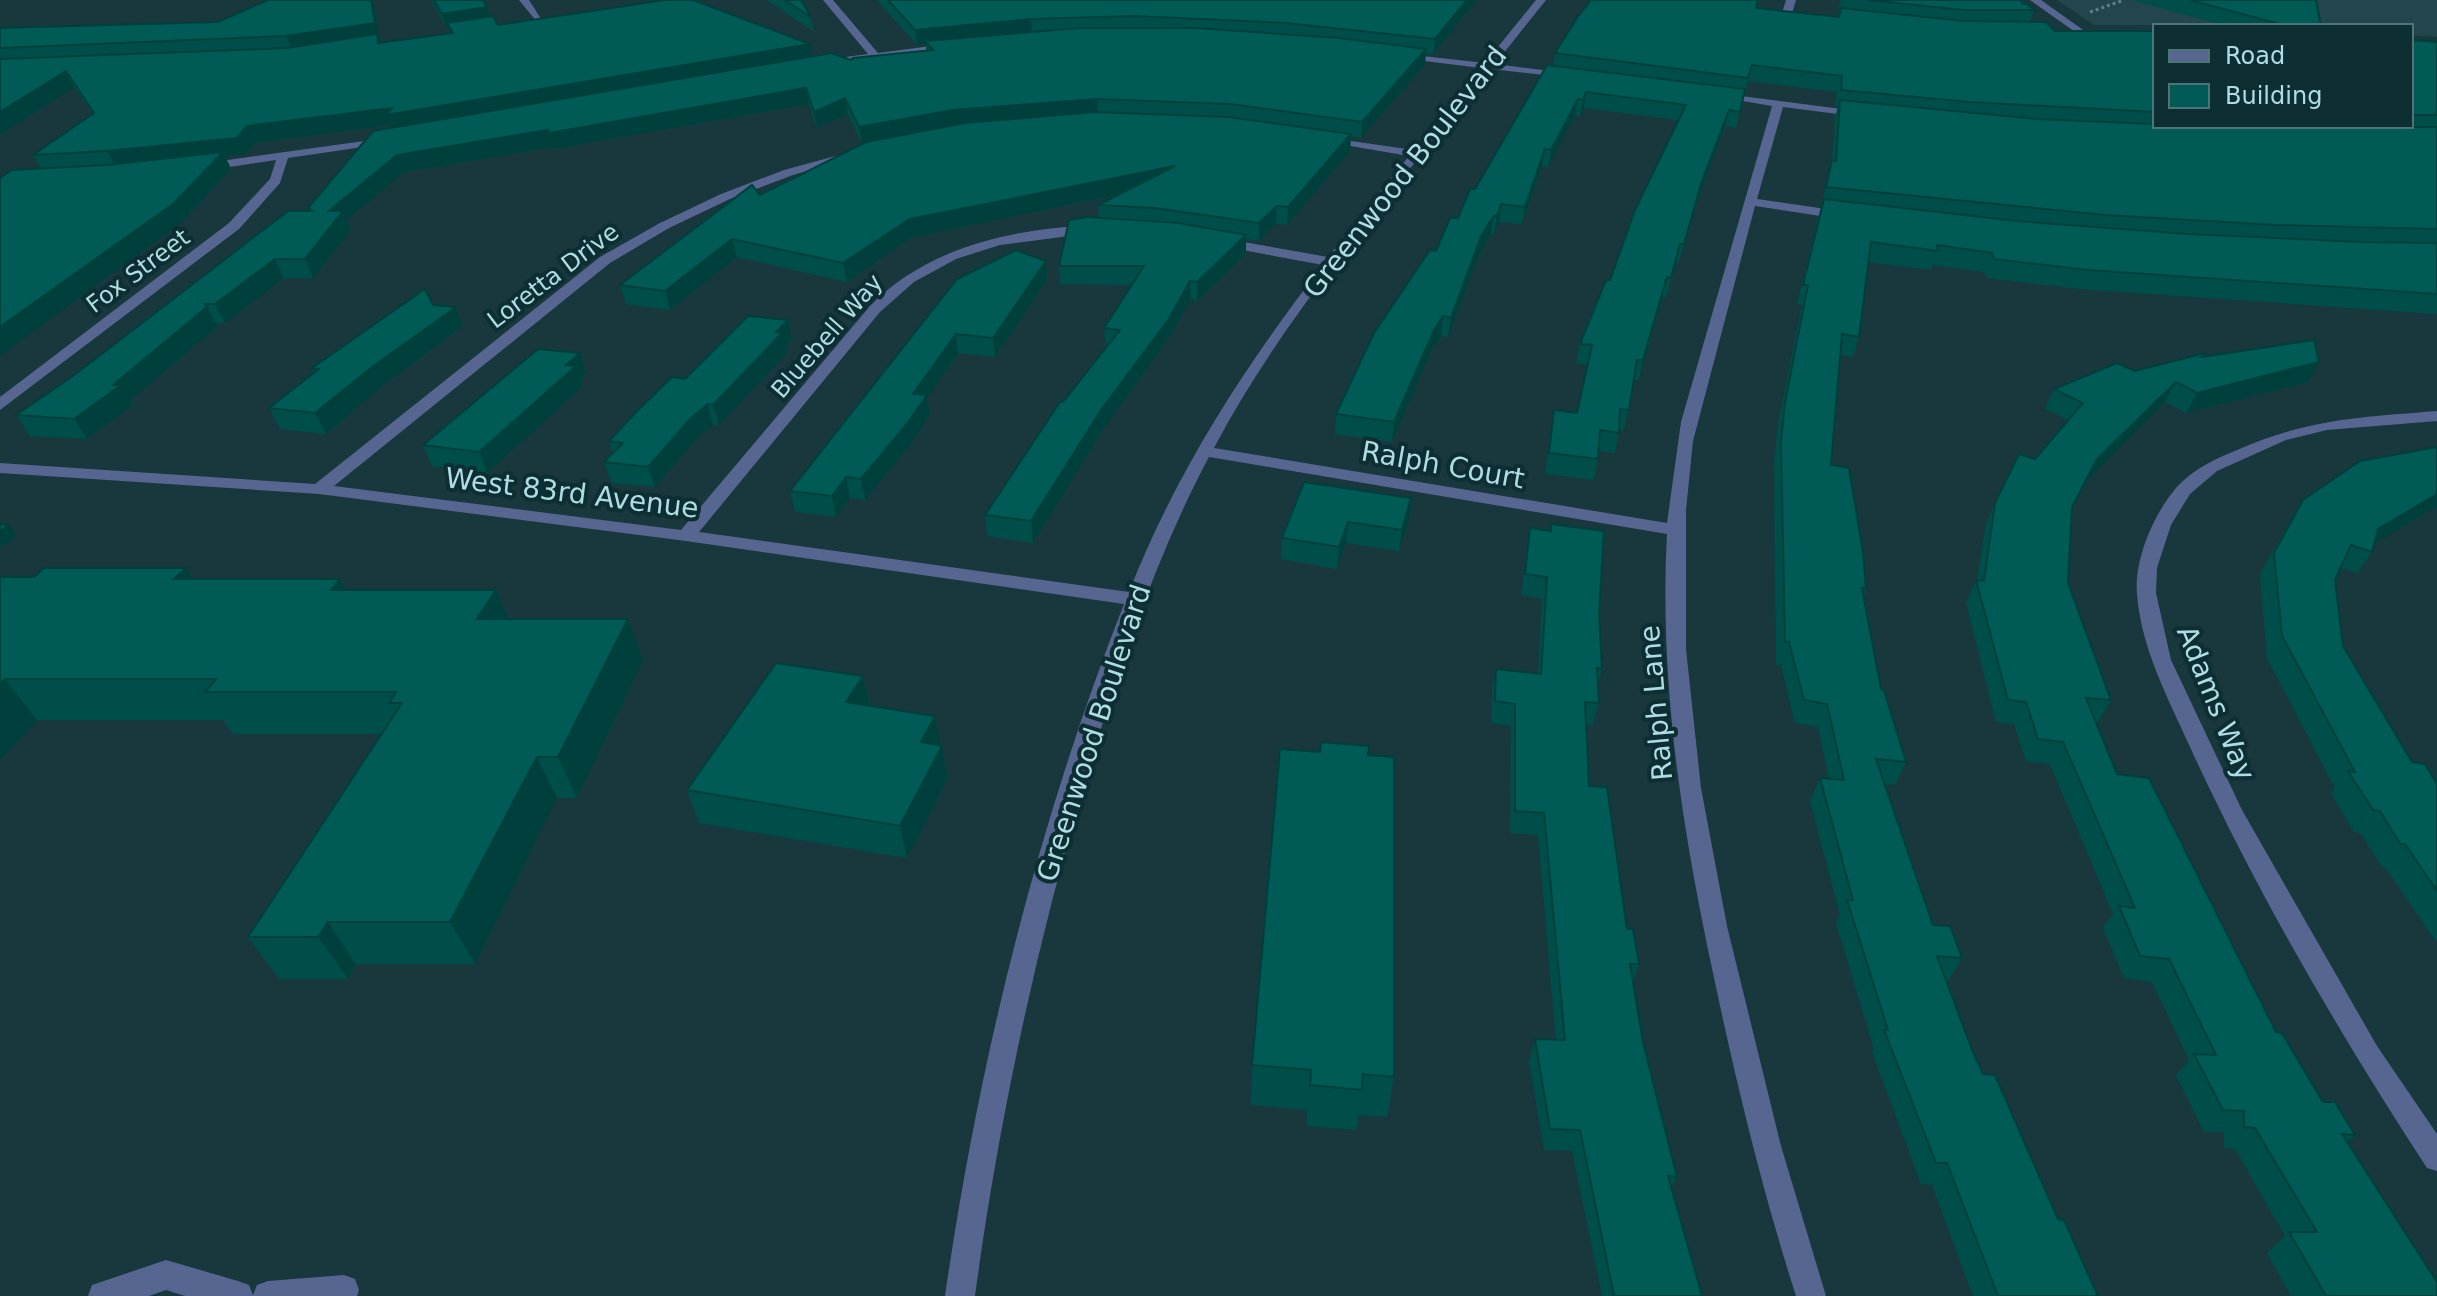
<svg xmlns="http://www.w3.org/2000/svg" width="2437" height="1296" font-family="'DejaVu Sans',sans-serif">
<rect width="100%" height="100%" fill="#18383d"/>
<!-- built -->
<path fill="#22464c" d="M2057 0H2437V37L2411 35V26L2094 25Z"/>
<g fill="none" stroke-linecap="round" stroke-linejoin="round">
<!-- path -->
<path stroke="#5b8187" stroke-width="3" stroke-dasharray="3 3" stroke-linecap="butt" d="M2090 12 2124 0"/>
<!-- minor -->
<g fill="#576690" fill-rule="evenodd">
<path d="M519 0H529L543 22H537Z"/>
<path d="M823 0H833L878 53 954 43 959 46 819 65 818 63 823 60 868 54Z"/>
<path d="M1536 0H1546L1495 64 1567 73 1572 76 1571 78 1491 69C1396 187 1285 313 1214 448L1667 523 1681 422 1772 106 1713 96 1718 93 1865 112 1866 114 1861 117 1783 107 1757 199 1847 212 1853 216 1847 220 1755 206 1693 441 1686 510V649L1701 788 1727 926 1781 1146 1826 1296H1796C1762 1190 1736 1082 1713 973 1682 828 1659 683 1667 534L1209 457C1153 562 1116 677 1082 791 1034 957 998 1125 975 1296H945C979 1061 1037 825 1124 604L686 541 319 494 0 473V463L315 484 600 257 660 223 721 194 784 170 854 151 860 154 858 156 793 175 730 199 669 228 610 263 334 486 681 530 870 306C929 246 1013 229 1094 225L1100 229 1099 232 1000 245 956 259 914 282 880 312 699 532 1129 592C1176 472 1244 367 1323 265L1221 246 1214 242 1221 238 1328 257 1409 156 1327 142 1323 141V137L1414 150 1481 68 1400 58 1395 55 1396 53 1485 63Z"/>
<path d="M1786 0H1796L1792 13 1787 16 1782 13Z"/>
<path d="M2030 0H2041L2086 32 2078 34Z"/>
<path d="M386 138 390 139V143L288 158 280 183 239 229 0 410V397L229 223 270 179 276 160 203 171 197 167 199 164Z"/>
<path d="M2437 411V421L2327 430 2286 440 2217 471 2190 494 2171 525 2157 568 2156 593 2171 660 2242 810 2377 1046 2437 1134V1171L2427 1168C2339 1033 2257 893 2190 747 2168 698 2141 648 2137 594 2134 559 2154 514 2176 488 2193 469 2215 459 2237 450 2308 419 2361 417 2437 411Z"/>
<path d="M166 1260 238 1281 249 1285 253 1295 257 1285 268 1281 344 1275 355 1279 359 1290 357 1296H185L166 1290 149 1296H88L92 1285Z"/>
</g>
</g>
<!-- wall -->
<g fill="#004e4a">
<path d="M268 0H373L380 38H378L380 43 451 33 449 28H447L431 0H483L491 17 498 25 851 60 926 50V44L917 45 877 0H1477L1433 54 1426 53 1425 64 1361 138 1351 137 1350 151 1287 225 1276 223 1259 241 1246 239V253L1197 301 1191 299 1168 339 1102 431 1033 543 988 536 985 515 1063 402 1106 347 1104 328 1132 285 1060 284 1059 266 1099 218 1098 205 1118 195 912 237 847 282 737 257 670 310 626 304 620 285 760 195 862 144 848 114 817 128 809 104 554 149 553 147 404 172 347 220 351 229 313 278H284L225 323H216L218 326 130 400 133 405 87 439 30 436 16 415 310 211 308 208 391 127 390 125 255 143 245 154 225 156 231 169 182 222 41 168 33 155 93 114 74 87 0 135V28L218 22Z"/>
<path d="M767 0H801L811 17 814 32Z"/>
<path d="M1840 0H2020L2034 10 2030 22 2055 31H2155V126H2411V40L2437 42V314L2080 289 1987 278 1984 272 1933 265 1931 270 1868 262 1859 337 1853 357 1840 355 1831 465 1866 588 1864 596 1881 689 1906 762 1895 785 1885 784 1933 925 1962 958 1948 981H1946L1971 1047 1983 1074 2098 1296H1973L1932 1185 1921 1184 1872 1052 1874 1049 1836 923 1840 915 1810 801 1820 778 1829 779 1818 727 1795 723 1781 665H1776L1774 463 1778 423 1802 305 1797 304 1832 162 1835 116 1838 106H1836L1837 92 1748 81 1736 128 1725 126 1698 198 1679 262H1676L1666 297 1662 296 1639 380H1634L1624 430H1619L1615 453 1599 451 1594 480 1545 474 1554 410 1577 413 1588 365 1576 363 1580 344 1610 280 1678 120 1584 108 1580 116 1575 115 1548 167 1542 166 1522 224 1499 222 1494 234H1491L1479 255 1448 337 1441 336 1432 349 1392 442 1335 434 1336 414 1553 65 1555 53 1756 8 1838 17Z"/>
<path d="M2131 0H2316L2321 26H2225Z"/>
<path d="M1046 261 1047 280 995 357 958 353 927 398 930 415 909 446 865 500 850 498 836 517 795 512 790 491 957 279Z"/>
<path d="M433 305 463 326 381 387 326 434 280 429 269 408 314 373 312 368Z"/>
<path d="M788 320 792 339 785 347 787 353 719 425H713L697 438 655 487 612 483 604 462 613 454 609 441 685 379Z"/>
<path d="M2203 357 2308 382 2186 413 2165 402 2087 480 2072 507 2068 583 2111 700 2098 722H2096L2117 774 2276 1032 2323 1102 2355 1135 2347 1142 2437 1296H2291L2267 1253 2285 1236 2235 1149 2224 1148V1132H2204L2176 1075 2189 1060 2152 982 2124 978 2103 928 2113 914 2050 764 2026 761 2014 724 1996 722 1966 602 1976 580H1977L1986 524 1995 503 2068 420 2045 409 2054 389Z"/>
<path d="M586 373 580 378 583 386 487 473 432 466 423 445Z"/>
<path d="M2437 447V508L2432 509 2374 544 2372 552 2357 573 2341 568 2335 580 2343 646 2412 762 2437 784V943L2385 867 2381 866 2361 833 2354 832 2331 793 2335 788 2267 658 2260 574 2290 521 2303 500Z"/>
<path d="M1304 482 1409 519 1399 551 1346 543 1337 569 1281 559 1282 538Z"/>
<path d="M1551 524 1599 614 1602 669 1598 684 1599 703 1593 725H1586L1589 786 1627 929 1639 964 1633 982 1643 1042 1677 1177 1671 1188 1702 1296H1602L1572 1151 1544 1150 1529 1061 1535 1039 1556 1040 1538 835 1510 833 1511 726 1491 723 1492 691 1496 669 1538 674 1542 599 1521 595 1530 528 1550 531Z"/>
<path d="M0 577 193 579 346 590H496L509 619H628L643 660 577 798H557L475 964H356L348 979H279L248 937 382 734H233L223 720H37L0 760Z"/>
<path d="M863 676 870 706 935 716 948 778 907 858 699 823 687 790Z"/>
<path d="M1368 755 1394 1077 1387 1117 1359 1115 1357 1130 1307 1126V1110L1251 1105 1252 1065Z"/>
</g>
<!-- shaded-wall -->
<g fill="#00403c">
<path d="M371 0H373L380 38H378L382 49 293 51 286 36Z"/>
<path d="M1467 0H1477L1433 54 1435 39Z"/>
<path d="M487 7 492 21 447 23 449 28H447L442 14Z"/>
<path d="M1031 19 1032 34 925 41 926 44 917 45 915 30Z"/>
<path d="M810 44 812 59 393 131 390 125 255 143 245 154 225 156 231 169 182 222 0 356V327L116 168 107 151 247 126Z"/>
<path d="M1426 49 1425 64 1361 138 1362 122Z"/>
<path d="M66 71 74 87 0 135V112Z"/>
<path d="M806 88 809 104 554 149 549 133Z"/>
<path d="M1586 92 1584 108 1580 116 1583 100Z"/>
<path d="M845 98 848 114 817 128 814 112Z"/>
<path d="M1097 99 1098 115 862 144 859 127 953 110Z"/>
<path d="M1578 99 1575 115 1548 167 1551 150Z"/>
<path d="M1729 110 1725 126 1698 198 1679 262 1702 181Z"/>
<path d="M548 130 553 147 404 172 347 220 351 229 313 278 305 259 329 211 397 155Z"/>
<path d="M1351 134 1350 151 1287 225 1288 207Z"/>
<path d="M1545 149 1542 166 1522 224 1525 207Z"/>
<path d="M1175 166V183L912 237 847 282 843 263 910 219Z"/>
<path d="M1501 204 1499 222 1494 234 1497 216Z"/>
<path d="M1277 206 1276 223 1259 241V223Z"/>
<path d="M1494 216 1491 234 1479 255 1448 337 1451 318 1481 236Z"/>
<path d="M1246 235V253L1197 301V282Z"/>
<path d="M732 239 737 257 670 310 665 291Z"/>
<path d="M275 259 284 278 225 323 215 304Z"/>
<path d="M1046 261 1047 280 995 357 993 338Z"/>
<path d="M1667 277 1662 296 1639 380 1643 360Z"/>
<path d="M1190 281 1191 299 1168 339 1102 431 1033 543 1031 521 1101 410Z"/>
<path d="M207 307 218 326 130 400 133 405 87 439 74 419 113 385Z"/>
<path d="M456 307 463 326 381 387 326 434 315 413 372 367Z"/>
<path d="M1443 316 1441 336 1432 349 1392 442 1394 422 1434 330Z"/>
<path d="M788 320 792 339 785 347 787 353 719 425 713 405Z"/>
<path d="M956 334 958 353 927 398 930 415 909 446 865 500 861 479 913 394Z"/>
<path d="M580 353 586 373 580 378 583 386 487 473 479 452Z"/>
<path d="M2319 362 2308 382 2186 413 2197 393Z"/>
<path d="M2176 382 2165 402 2087 480 2097 459Z"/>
<path d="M708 404 713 425 697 438 655 487 648 467 691 418Z"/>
<path d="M846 477 850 498 836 517 832 496Z"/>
<path d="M2437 494V508L2432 509 2363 551 2378 529Z"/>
<path d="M1411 498 1409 519 1399 551 1402 530Z"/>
<path d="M1348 522 1346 543 1337 569 1339 547Z"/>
<path d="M9 525 17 535 0 548V531Z"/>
<path d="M186 568 211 608 174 579Z"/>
<path d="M340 579 362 620 331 590Z"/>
<path d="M496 590 514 631 477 619Z"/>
<path d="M628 619 643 660 577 798 558 757Z"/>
<path d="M863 676 870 708 846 702Z"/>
<path d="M5 679 37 720 0 760V683Z"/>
<path d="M935 716 948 778 907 858 900 826 921 742Z"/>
<path d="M537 757 557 798 475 964 450 922Z"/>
<path d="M328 922 356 964 348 979 318 937Z"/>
</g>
<!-- building -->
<g fill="#005b56" stroke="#00403c" stroke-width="2">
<path d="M268 0H371L375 23 286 36 0 48V28L218 22Z"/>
<path d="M434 0H483L487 7 442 14Z"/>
<path d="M665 0H693L810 44 386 115 392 108 247 126 237 138 107 151 33 155 94 113 66 71 0 112V59L287 48 377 34 378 43 453 33 447 23 493 16 498 25Z"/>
<path d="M785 0H801L811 17Z"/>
<path d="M888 0H1467L1435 39 1286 23 1134 16 1031 19 915 30Z"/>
<path d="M1591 0H1758L1756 8 1839 17 1841 8 1964 21 2046 22 2055 31H2155V112L1970 102 1841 90 1842 76 1752 65 1748 78 1555 53 1577 18Z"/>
<path d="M1867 0H2020L2023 4 2026 3 2034 10H1964Z"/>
<path d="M2190 0H2316L2321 26H2287Z"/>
<path d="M1080 28H1195L1339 38 1426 49 1362 122 1230 104 1097 99 953 110 859 127 845 98 814 112 806 88 549 133 548 130 397 155 329 211H343L305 259H275L215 304H205L207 307 113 385H121L74 419 16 415 73 376 288 211H312L308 208 373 131 832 53 851 60 853 58 933 50 925 41Z"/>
<path d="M2411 40 2437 42V115H2411Z"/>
<path d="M1547 65 1745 89 1740 112 1729 110 1702 181 1684 244H1680L1671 278 1667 277 1643 360H1637L1629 410 1620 409 1619 433 1600 430 1598 459 1549 453 1554 410 1577 413 1592 345 1580 344 1606 280H1610L1635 210 1686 105 1586 92 1583 100 1578 99 1551 150 1545 149 1525 207 1501 204 1497 216H1494L1481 236 1451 318 1443 316 1434 330 1394 422 1336 414 1374 333 1430 250 1436 251 1450 218H1458L1470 189H1475Z"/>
<path d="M1840 100 2036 119 2155 124V126L2437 127V229L2276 225 2105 215 1826 187 1832 160 1836 161Z"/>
<path d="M1095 112 1229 117 1351 134 1288 207 1277 206 1259 223 1155 208 1098 205 1175 166 910 219 843 263 732 239 665 291 620 285 752 185 760 195 866 142 965 123Z"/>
<path d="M223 152 173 204 0 327V178L12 170 107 165Z"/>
<path d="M1824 199 2017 221 2189 234 2362 242 2437 243V294L2088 270 1994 259 1992 253 1937 245 1938 251 1871 242 1859 337 1842 334 1831 465 1849 468 1863 552 1866 588H1862L1881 689 1884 690 1906 762 1876 759 1933 925 1950 926 1962 958 1937 956 1971 1047 1983 1074 1995 1075 2058 1219 2064 1220 2098 1296H1998L1947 1163H1936L1884 1030H1888L1847 900H1853L1820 778 1844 780 1827 704 1804 700 1789 642H1785L1781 442 1785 402 1808 285H1803Z"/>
<path d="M1087 217 1179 223 1246 235 1197 282 1190 281 1168 320 1101 410 1031 521 985 515 1060 402H1063L1120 330 1104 328 1144 266H1059L1069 220Z"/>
<path d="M1016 250 1046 261 993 338 956 334 913 394 927 395 906 425 861 479 846 477 832 496 790 491 957 279Z"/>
<path d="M425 289 433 305 456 307 372 367 315 413 269 408 319 369 312 368Z"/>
<path d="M748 316 788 320 776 332 782 333 713 405 708 404 691 418 648 467 604 462 623 443 609 441 636 412 672 377 685 379Z"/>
<path d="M2314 340 2319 362 2197 393 2176 382 2097 459 2072 507 2068 583 2111 700 2086 698 2117 774 2149 778 2276 1032 2282 1033 2323 1102H2335L2355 1135 2342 1134 2437 1282V1296H2326L2289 1232H2317L2255 1128 2244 1127V1111L2223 1110 2194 1054 2216 1055 2169 959 2140 956 2119 906 2135 908 2063 742 2038 739 2026 702 2008 700 1976 580 1984 581 1995 503 2019 454 2035 459 2083 403 2054 389 2117 363 2135 371 2205 353 2201 357Z"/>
<path d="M538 349 580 353 566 365 576 366 479 452 423 445Z"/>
<path d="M2437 447V494L2378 529 2372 552 2351 545 2335 580 2343 646 2412 762 2425 764 2437 784V891L2405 844H2400L2380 811 2373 810 2348 771 2355 772 2282 636 2274 553 2303 500 2360 461Z"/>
<path d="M1304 482 1411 498 1402 530 1348 522 1339 547 1282 538Z"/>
<path d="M0 524 9 525 0 531Z"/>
<path d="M1551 524 1604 531 1599 614 1602 669 1597 668 1599 703 1585 702 1589 786 1607 787 1627 929H1633L1639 964H1630L1643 1042 1677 1177 1668 1176 1702 1296H1614L1580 1130 1550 1129 1535 1039 1565 1040 1544 813 1515 811V704L1495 701 1496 669 1541 674 1547 577 1525 574 1530 528 1551 531Z"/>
<path d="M44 568H186L174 579H340L331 590H496L477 619H628L558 757H537L450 922H328L318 937H248L402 703H389L396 692H205L216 679H5L0 683V577H34Z"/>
<path d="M776 663 863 676 846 702 935 716 921 742 942 746 900 826 687 790Z"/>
<path d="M1321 742 1369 746 1368 755 1394 757V1077L1363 1074 1362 1090 1310 1085 1311 1070 1252 1065 1280 749 1320 752Z"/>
</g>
<g text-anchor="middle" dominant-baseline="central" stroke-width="8" stroke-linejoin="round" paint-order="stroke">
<!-- far-street labels -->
<g font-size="24" fill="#afdde4" stroke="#0d2e33">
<text transform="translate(138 271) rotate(-37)">Fox Street</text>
<text transform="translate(553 276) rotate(-37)">Loretta Drive</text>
<text transform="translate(827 336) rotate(-49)">Bluebell Way</text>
</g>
<!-- street labels -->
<g font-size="28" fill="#afdde4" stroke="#0d2e33">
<text transform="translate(1405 172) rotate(-52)">Greenwood Boulevard</text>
<text transform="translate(1443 465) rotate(10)">Ralph Court</text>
<text transform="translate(572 493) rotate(7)">West 83rd Avenue</text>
<text transform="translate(1656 703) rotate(-95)">Ralph Lane</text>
<text transform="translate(2216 703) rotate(68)">Adams Way</text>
<text transform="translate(1094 733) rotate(-72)">Greenwood Boulevard</text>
</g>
</g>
<!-- legend -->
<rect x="2153" y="24" width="260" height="104" fill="#0d2e33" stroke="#4e747a" stroke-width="2"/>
<rect x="2169" y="50" width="40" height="12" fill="#576690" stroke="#4e747a" stroke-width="2"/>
<text x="2225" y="64" font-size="24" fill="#afdde4">Road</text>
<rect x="2169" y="84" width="40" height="24" fill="#005b56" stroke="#4e747a" stroke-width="2"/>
<text x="2225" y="104" font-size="24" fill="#afdde4">Building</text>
</svg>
